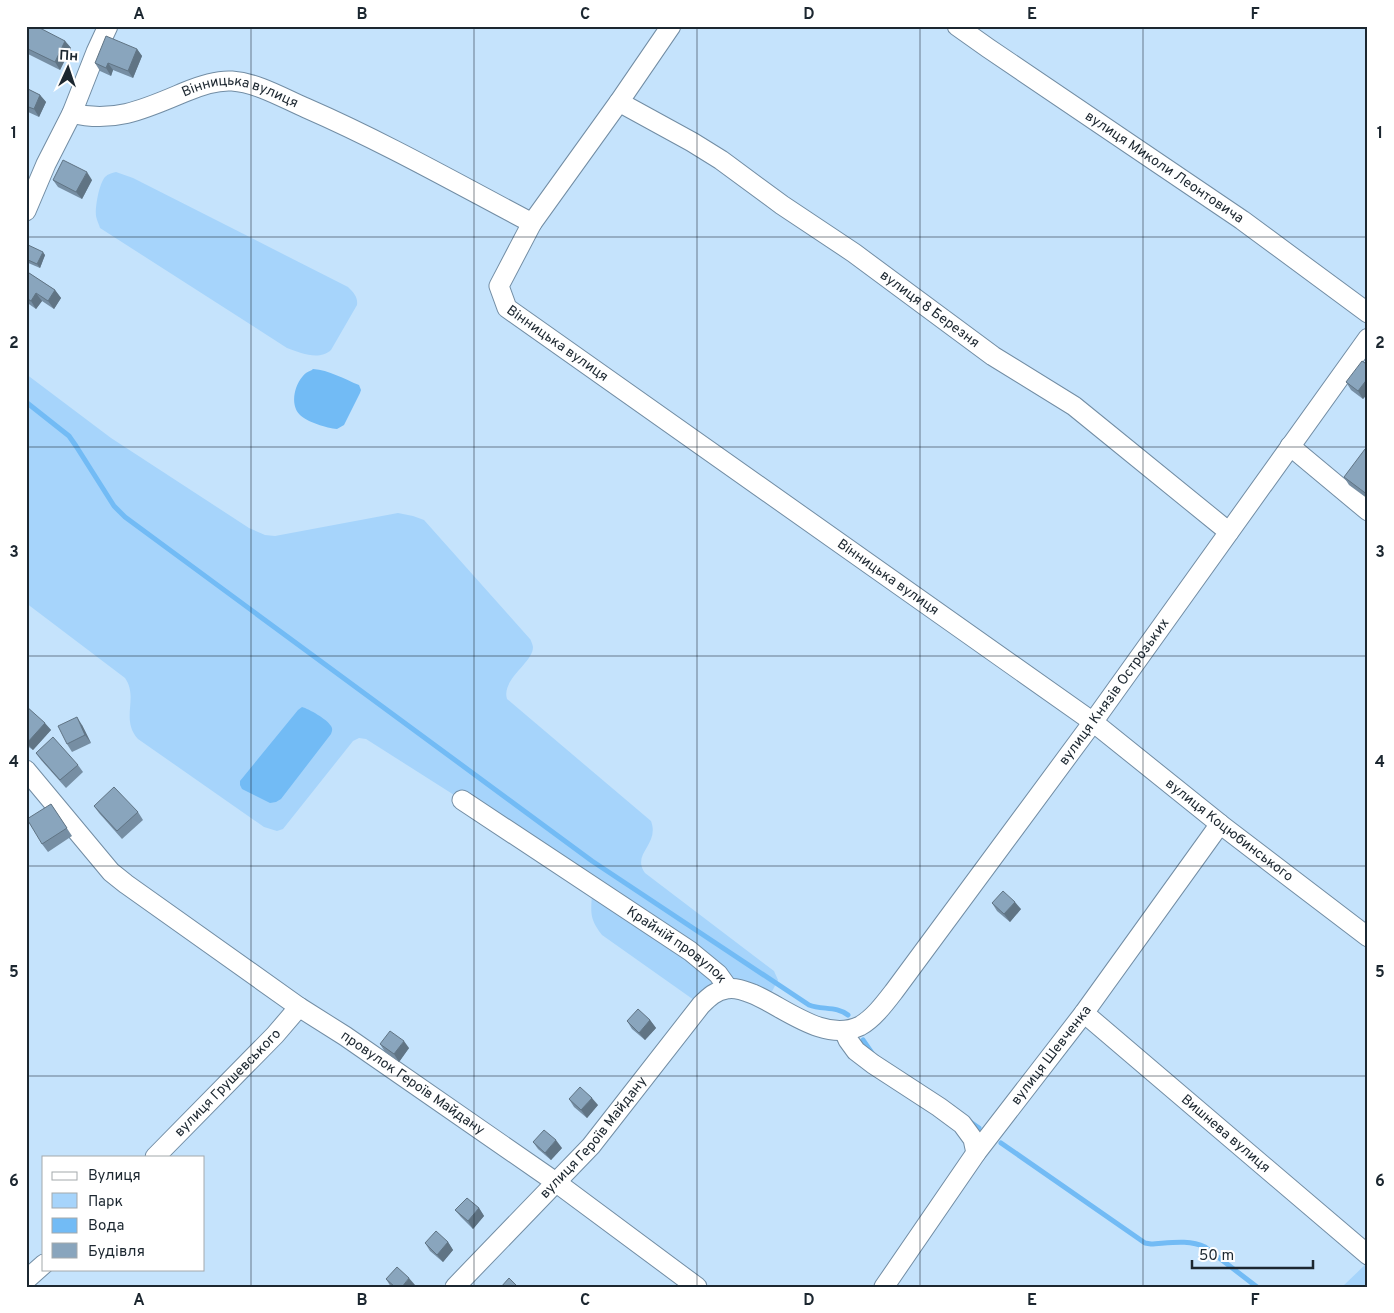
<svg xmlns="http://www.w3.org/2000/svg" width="1394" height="1313" font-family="Overpass,sans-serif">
<rect width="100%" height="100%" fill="#c5e3fc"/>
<!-- green -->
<g fill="#a6d4fb">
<path d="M116 172 133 178 348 287C354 293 358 297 357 305L331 350C319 361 301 353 287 348L100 228C99 224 97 221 96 216 95 207 99 184 105 177 108 174 112 173 116 172Z"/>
<path d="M26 374 111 438 249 528 265 535 275 536 398 513 413 516 424 520 530 639C531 640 533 646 533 647 533 663 501 679 507 699L651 821C660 845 631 853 645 873L774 971 778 980 767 1001 742 990 701 1005 602 935C589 918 591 913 592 893L462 800 366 739 359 738 353 741 283 829 277 831 264 827 138 739C120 719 139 698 125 678L26 603Z"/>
<path d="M1368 1262V1287H1342Z"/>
</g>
<!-- water -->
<g fill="#72bbf5">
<path d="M313 369C329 370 344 379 359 385L361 390 360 393 344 425 337 429C327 428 307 422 300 415 289 404 295 382 306 373 309 371 311 371 313 369Z"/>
<path d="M302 707C309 709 327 719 331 726 333 729 332 731 331 734L281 799 276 802 270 803 242 789 240 785V781L298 710Z"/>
</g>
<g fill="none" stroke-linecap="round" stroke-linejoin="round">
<!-- stream -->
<g stroke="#72bbf5" stroke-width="5">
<path d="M26 402 69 436 76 446 114 506 125 517 592 861 809 1005C822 1010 837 1006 848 1015"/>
<path d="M863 1040 872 1053"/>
<path d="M969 1121 979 1128"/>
<path d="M1001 1143 1145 1243 1151 1244C1169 1243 1189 1239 1205 1247L1257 1287"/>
</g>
<defs>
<g id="minor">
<path id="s1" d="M957 26 988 48 1242 220 1368 313"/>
<path id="s2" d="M619 102 692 142 721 160 782 205 854 253 993 356 1074 406 1229 532"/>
<path id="s3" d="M72 113C114 124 147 108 185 92 199 86 216 80 232 81 258 83 283 98 306 108 384 142 458 184 532 223L499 286 507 308 1093 722 1220 824 1368 937"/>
<path d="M26 211 46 164 72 113 96 52 108 26"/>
<path d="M532 223 619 102 671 26"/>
<path d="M1290 446 1368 511"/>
<path id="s4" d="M26 770 111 872 126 884 299 1007 345 1036 557 1183 697 1287"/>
<path id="s5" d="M462 800 690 951 718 974 728 988"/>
<path id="s6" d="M1084 1013 1368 1255"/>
<path d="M844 1031 848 1040 856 1051 873 1064 939 1107 962 1124 973 1139 976 1153"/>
<path id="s7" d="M155 1157 275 1035 299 1007"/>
<path d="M26 1280 44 1264"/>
<path id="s8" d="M455 1287 591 1146 701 1005C709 997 715 991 727 989 735 987 745 991 753 994 784 1007 824 1043 860 1026 874 1018 885 1003 895 990L1093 722 1368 338"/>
<path id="s9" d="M884 1287 976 1153 1084 1013 1220 824"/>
</g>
</defs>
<!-- minor casing -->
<use href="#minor" stroke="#728da4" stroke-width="21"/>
<!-- minor -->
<use href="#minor" stroke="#fff" stroke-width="19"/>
</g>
<!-- wall -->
<g fill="#768ea3">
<path d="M26 27 65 41 71 48 60 70 26 53Z"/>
<path d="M137 49 142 56 133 78 113 70 111 76 100 71 95 63Z"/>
<path d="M26 88 40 95 46 102 39 117 26 111Z"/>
<path d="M53 180H92L82 199 58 187Z"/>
<path d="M26 244 45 255 40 268 26 262Z"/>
<path d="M26 271 55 290 61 298 54 309 42 301 36 309 26 302Z"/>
<path d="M1368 365V393L1363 399 1351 390 1346 382Z"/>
<path d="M1368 452V499L1349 485 1344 477Z"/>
<path d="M26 706 51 730 33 750 26 745Z"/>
<path d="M82 725 91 743 72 752 67 744Z"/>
<path d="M36 753 78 765 83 772 66 788 41 760Z"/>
<path d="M51 804 72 836 48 852 42 844Z"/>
<path d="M94 806 138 812 143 820 122 839 99 813Z"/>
<path d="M992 903 1021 909 1010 922 997 911Z"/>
<path d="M650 1020 656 1028 645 1040 632 1029 627 1021Z"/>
<path d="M380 1044 409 1048 399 1062 385 1052Z"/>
<path d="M569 1099 598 1105 587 1118 574 1107Z"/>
<path d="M533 1142 562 1148 551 1160 538 1149Z"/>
<path d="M479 1208 484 1216 473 1229 461 1217 455 1210Z"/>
<path d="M448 1242 453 1250 443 1262 430 1251 425 1243Z"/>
<path d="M386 1279 415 1285 414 1287H391Z"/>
</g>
<!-- shaded-wall -->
<g fill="#607484">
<path d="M65 41 71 48 60 70 55 62Z"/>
<path d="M137 49 142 56 133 78 128 71Z"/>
<path d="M108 63 113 70 111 76 106 68Z"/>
<path d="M40 95 46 102 39 117 34 109Z"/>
<path d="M87 172 92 180 82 199 76 192Z"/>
<path d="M43 252 45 255 40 268 37 264Z"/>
<path d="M55 290 61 298 54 309 48 301Z"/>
<path d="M36 293 42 301 36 309 31 301Z"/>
<path d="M1368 378V393L1363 399 1358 391Z"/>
<path d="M77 717 82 725 91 743 85 735Z"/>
<path d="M45 723 51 730 33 750 27 743Z"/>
<path d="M1015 902 1021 909 1010 922 1004 914Z"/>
<path d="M650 1020 656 1028 645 1040 639 1033Z"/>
<path d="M404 1041 409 1048 399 1062 394 1054Z"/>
<path d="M592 1098 598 1105 587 1118 581 1110Z"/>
<path d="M556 1140 562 1148 551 1160 545 1153Z"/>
<path d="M479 1208 484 1216 473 1229 468 1221Z"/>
<path d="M448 1242 453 1250 443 1262 437 1255Z"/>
<path d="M409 1278 415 1285 414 1287H402Z"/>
</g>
<!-- building -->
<g fill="#89a5bd" stroke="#607484">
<path d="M27 26H36L65 41 55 62 26 48Z"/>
<path d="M106 36 137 49 128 71 108 63 106 68 95 63Z"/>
<path d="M26 88 40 95 34 109 26 106Z"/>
<path d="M63 160 87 172 76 192 53 180Z"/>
<path d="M26 244 43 252 37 264 26 259Z"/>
<path d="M26 271 55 290 48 301 36 293 31 301 26 298Z"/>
<path d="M1362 361 1368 365V378L1358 391 1346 382Z"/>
<path d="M1365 449 1368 452V495L1344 477Z"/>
<path d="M26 706 45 723 27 743 26 742Z"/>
<path d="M77 717 85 735 67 744 58 726Z"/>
<path d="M53 737 78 765 60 780 36 753Z"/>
<path d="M114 787 138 812 117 831 94 806Z"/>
<path d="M51 804 67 828 42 844 27 819Z"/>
<path d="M1003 891 1015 902 1004 914 992 903Z"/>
<path d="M638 1009 650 1020 639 1033 627 1021Z"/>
<path d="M390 1031 404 1041 394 1054 380 1044Z"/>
<path d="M580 1087 592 1098 581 1110 569 1099Z"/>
<path d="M544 1130 556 1140 545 1153 533 1142Z"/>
<path d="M467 1198 479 1208 468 1221 455 1210Z"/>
<path d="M436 1231 448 1242 437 1255 425 1243Z"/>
<path d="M397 1267 409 1278 402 1287H395L386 1279Z"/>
<path d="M509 1278 518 1287H501Z"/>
</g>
<!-- grid -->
<path fill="none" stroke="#1c2730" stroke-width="1" stroke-opacity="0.55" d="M251 26V1287M474 26V1287M697 26V1287M920 26V1287M1143 26V1287M26 237H1368M26 447H1368M26 656H1368M26 866H1368M26 1076H1368"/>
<g text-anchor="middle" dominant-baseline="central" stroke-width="5" stroke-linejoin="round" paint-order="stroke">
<!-- street labels -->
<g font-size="14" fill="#1c2730" stroke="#fff">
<text stroke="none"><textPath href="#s3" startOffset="175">Вінницька вулиця</textPath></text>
<text stroke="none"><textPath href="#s1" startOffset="251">вулиця Миколи Леонтовича</textPath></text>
<text stroke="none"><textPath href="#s2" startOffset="374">вулиця 8 Березня</textPath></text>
<text stroke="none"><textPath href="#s3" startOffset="655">Вінницька вулиця</textPath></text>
<text stroke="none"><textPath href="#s3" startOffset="1060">Вінницька вулиця</textPath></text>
<text stroke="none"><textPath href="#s8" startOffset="969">вулиця Князів Острозьких</textPath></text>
<text stroke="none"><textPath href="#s3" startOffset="1485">вулиця Коцюбинського</textPath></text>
<text stroke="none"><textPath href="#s5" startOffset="259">Крайній провулок</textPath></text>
<text stroke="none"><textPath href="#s9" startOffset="286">вулиця Шевченка</textPath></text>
<text stroke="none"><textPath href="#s7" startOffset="104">вулиця Грушевського</textPath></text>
<text stroke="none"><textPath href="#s4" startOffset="501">провулок Героїв Майдану</textPath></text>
<text stroke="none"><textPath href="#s6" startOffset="186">Вишнева вулиця</textPath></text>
<text stroke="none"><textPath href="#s8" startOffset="204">вулиця Героїв Майдану</textPath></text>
</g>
</g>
<!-- border -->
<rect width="1394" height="1313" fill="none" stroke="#ffffff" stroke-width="55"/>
<!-- legend -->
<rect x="42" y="1156" width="162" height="115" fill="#ffffff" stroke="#a4a9ac"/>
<rect x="52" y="1172" width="25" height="8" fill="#ffffff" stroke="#a4a9ac"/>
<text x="88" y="1180" font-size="15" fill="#1c2730">Вулиця</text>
<rect x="52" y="1193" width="25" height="15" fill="#a6d4fb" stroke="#a4a9ac"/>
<text x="88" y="1206" font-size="15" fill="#1c2730">Парк</text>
<rect x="52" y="1218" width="25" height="15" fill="#72bbf5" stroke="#a4a9ac"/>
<text x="88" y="1230" font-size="15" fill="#1c2730">Вода</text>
<rect x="52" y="1243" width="25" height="15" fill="#89a5bd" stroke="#a4a9ac"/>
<text x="88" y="1256" font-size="15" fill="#1c2730">Будівля</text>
<!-- north arrow -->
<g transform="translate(68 68) rotate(3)" stroke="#ffffff" stroke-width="4" paint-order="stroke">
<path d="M0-4L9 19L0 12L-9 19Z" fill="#1c2730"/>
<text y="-8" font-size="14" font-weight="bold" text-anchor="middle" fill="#1c2730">Пн</text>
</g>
<!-- scale -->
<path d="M1192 1260v8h121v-8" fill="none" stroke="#1c2730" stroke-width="2.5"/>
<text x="1199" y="1260" font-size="15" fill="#1c2730" stroke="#ffffff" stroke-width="4" paint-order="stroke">50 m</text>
<rect x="28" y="28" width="1338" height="1258" fill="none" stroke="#1c2730" stroke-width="2"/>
<g font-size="16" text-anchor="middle" font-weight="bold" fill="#1c2730">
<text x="139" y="19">A</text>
<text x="362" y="19">B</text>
<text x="585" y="19">C</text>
<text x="809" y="19">D</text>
<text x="1032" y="19">E</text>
<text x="1255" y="19">F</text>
<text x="14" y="138">1</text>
<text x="1380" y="138">1</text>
<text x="14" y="348">2</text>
<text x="1380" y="348">2</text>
<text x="14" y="557">3</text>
<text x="1380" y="557">3</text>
<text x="14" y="767">4</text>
<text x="1380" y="767">4</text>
<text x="14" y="977">5</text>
<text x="1380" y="977">5</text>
<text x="14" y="1186">6</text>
<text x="1380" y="1186">6</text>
<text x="139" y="1305">A</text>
<text x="362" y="1305">B</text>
<text x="585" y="1305">C</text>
<text x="809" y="1305">D</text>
<text x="1032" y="1305">E</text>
<text x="1255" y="1305">F</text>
</g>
</svg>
